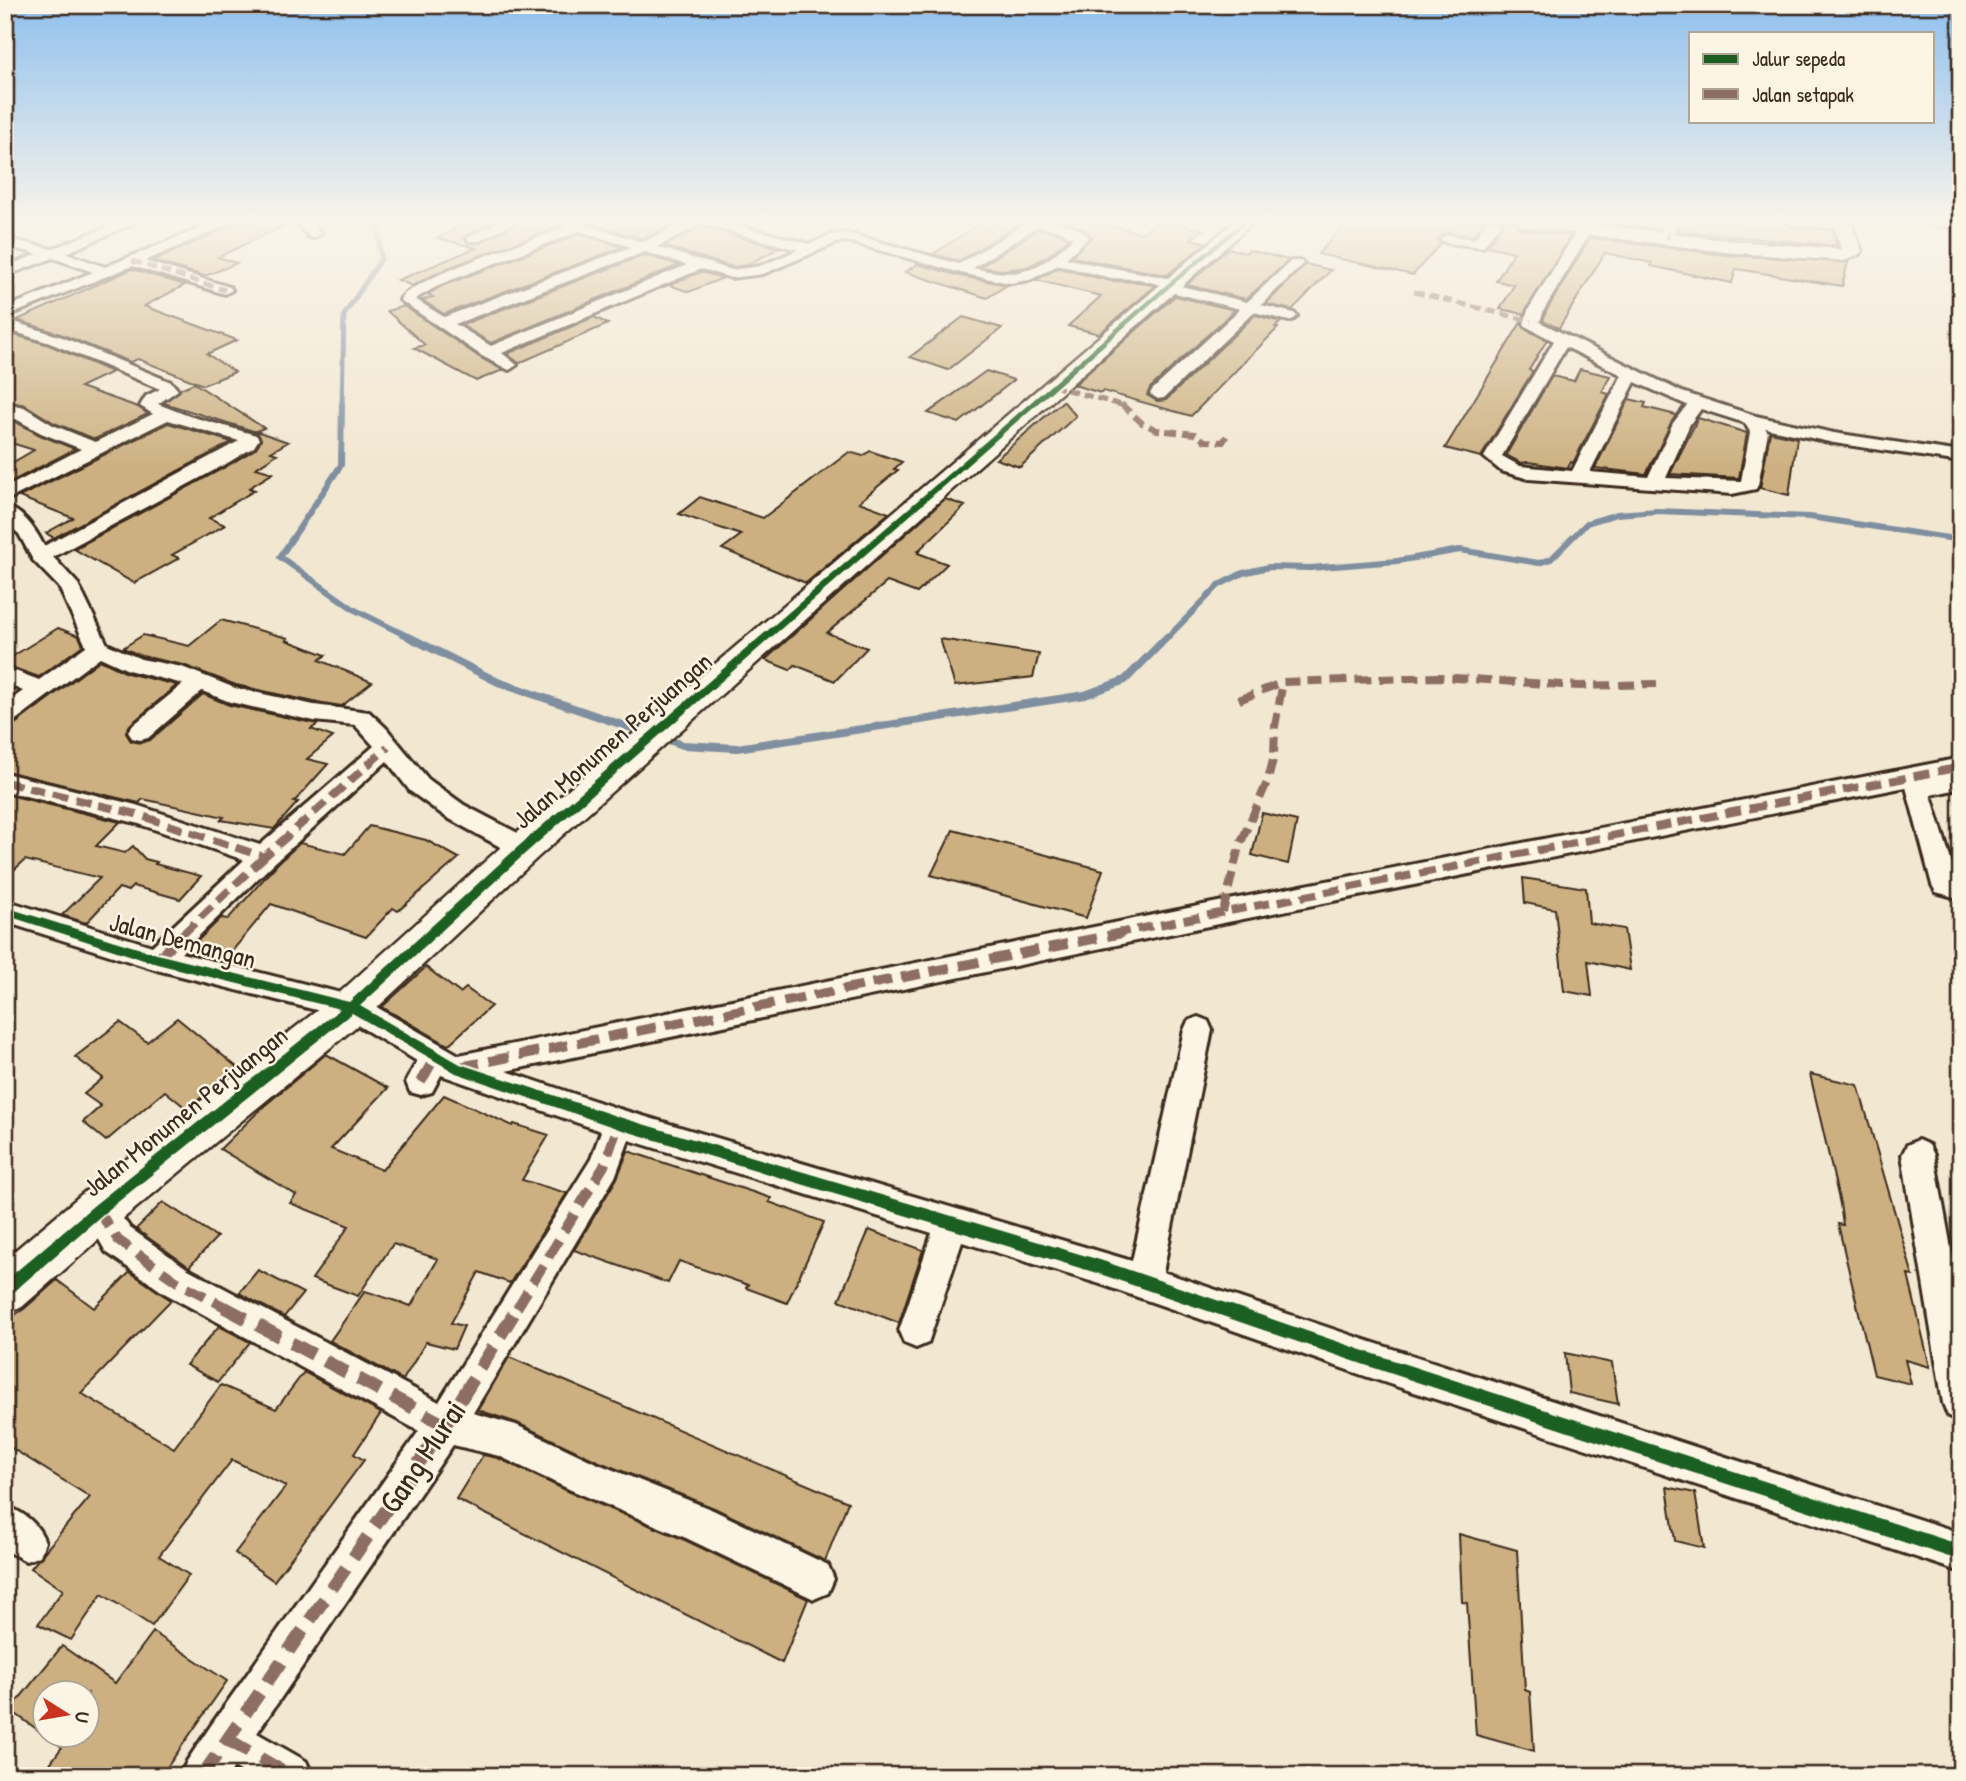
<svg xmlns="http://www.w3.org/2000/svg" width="1966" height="1781" font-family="'Patrick Hand',sans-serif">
<rect width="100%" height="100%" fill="#f2e7d1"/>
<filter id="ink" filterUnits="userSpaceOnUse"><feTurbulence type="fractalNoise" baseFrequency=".0143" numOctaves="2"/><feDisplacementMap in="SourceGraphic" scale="14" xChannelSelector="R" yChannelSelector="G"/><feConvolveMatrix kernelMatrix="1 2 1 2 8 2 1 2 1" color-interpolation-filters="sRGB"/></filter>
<g filter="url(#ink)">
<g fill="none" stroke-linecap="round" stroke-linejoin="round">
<!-- stream-far2 -->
<path stroke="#7f8fa0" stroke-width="5" d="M342 406 344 315 381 259 378 221"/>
<!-- stream-far1 -->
<g stroke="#7f8fa0" stroke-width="6">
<path d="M342 404 341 465 280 557 355 610 413 639"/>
<path d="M1166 639 1219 585 1243 573 1269 567 1310 568 1397 561 1460 550 1539 563 1551 559 1587 523 1617 514 1657 511 1810 517 1961 540"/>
</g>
<!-- stream -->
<g stroke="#7f8fa0" stroke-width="8">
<path d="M409 637 498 682 646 733"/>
<path d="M660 737 683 745 737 748 1085 695 1125 680 1167 637"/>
</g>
</g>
<!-- building -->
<g fill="#ccb081" stroke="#3b2a1e" stroke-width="2" fill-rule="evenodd">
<path d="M242 221H294L218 257 237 263 205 276 153 261Z"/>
<path d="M472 221H495L466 236 465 239 469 244 480 243 519 221H551L559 227 448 268 412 286 398 280 476 248 437 238Z"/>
<path d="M582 221H681L643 239Z"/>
<path d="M984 221 1022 222 959 261 933 254Z"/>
<path d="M1063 221H1090L1140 233 1161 221H1166L1203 230 1191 239 1206 243 1167 275 1071 257 1092 237 1084 229Z"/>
<path d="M1348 221H1485L1473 236 1447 232 1439 237 1438 240 1441 243 1413 275 1318 254Z"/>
<path d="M1505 221H1515L1519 228 1526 230 1571 235 1524 314 1500 309 1514 285 1496 281 1514 252 1487 246Z"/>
<path d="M1590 221H1660L1659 229Z"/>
<path d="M1679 221H1783L1792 228 1832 230 1837 246 1677 231Z"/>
<path d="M702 227 779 248 747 265 732 267 664 246Z"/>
<path d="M1039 229 1060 233 1069 238 1048 256 1027 267 1004 270 980 267Z"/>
<path d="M580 234 623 247 444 314 422 300 433 297 428 294 444 285Z"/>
<path d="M1590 238 1725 255 1848 262 1842 286 1736 269 1732 283 1651 266 1652 263 1605 253 1559 328 1543 321 1546 311Z"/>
<path d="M1228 248 1246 253 1249 250 1289 260 1246 299 1187 285Z"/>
<path d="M645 255 679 265 491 343 461 325Z"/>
<path d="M918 264 960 276 1007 285 987 298 905 272Z"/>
<path d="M1305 264 1331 270 1292 310 1266 304Z"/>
<path d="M1058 268 1110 281 1139 282 1155 286 1099 334 1068 326 1101 296 1036 280Z"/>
<path d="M132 269 185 285 144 306 237 340 207 354 235 372 203 385 138 359 130 362 63 335 17 320Z"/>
<path d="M701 272 723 278 689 292 669 285Z"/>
<path d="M1175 296 1235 310 1150 388 1147 395 1157 401 1166 400 1255 315 1281 322 1275 327 1278 328 1191 416 1103 391 1101 393 1074 385Z"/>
<path d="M404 306 481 358 503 370 476 381 414 348 425 345 387 311Z"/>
<path d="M594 317 608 324 519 363 507 354Z"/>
<path d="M963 317 1002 328 948 370 910 357Z"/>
<path d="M1523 319 1521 323 1525 329 1547 340 1529 370 1533 371 1481 457 1445 448Z"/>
<path d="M5 332 49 345 112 372 80 387 138 407 148 414 95 439 54 423 25 405 5 401Z"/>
<path d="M1580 369 1610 376 1602 392 1609 394 1573 463 1571 462 1568 468 1528 462 1521 463 1506 455 1552 376 1574 381Z"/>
<path d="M986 371 1014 380 959 423 928 413Z"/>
<path d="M194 383 264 428 256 431 288 442 271 452 277 454 256 468 273 473 249 488 255 490 209 518 225 525 172 555 179 558 134 583 74 549 227 466 255 449 261 440 257 432 164 403 180 389Z"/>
<path d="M1629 399 1646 403 1644 407 1676 415 1646 474 1595 468Z"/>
<path d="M1063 401 1076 416 1020 467 996 459Z"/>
<path d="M5 416 40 435 75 449 5 485V467L34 450 5 441Z"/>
<path d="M1698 418 1747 433 1739 478 1670 474Z"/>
<path d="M168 423 232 442 54 538 46 533 73 518 19 497Z"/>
<path d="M1770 432 1797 438 1789 495 1760 488Z"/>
<path d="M870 451 902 462 894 469 898 470 859 502 889 513 806 583 722 549 741 535 679 514 700 497 763 518 849 452 863 456Z"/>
<path d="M945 499 965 506 918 551H920L918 553 947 564 917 593 887 582 827 633 867 648 835 681 795 665 790 670 765 660Z"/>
<path d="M221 620 288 638 286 640 326 655 319 660 372 682 342 706 314 702 236 685 183 665 142 656 123 648 143 635 189 646Z"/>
<path d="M58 628 79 636 83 645 39 677 5 665V661Z"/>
<path d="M940 639 1039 654 1033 677 955 686Z"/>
<path d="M100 660 127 673 177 685 130 725 126 733 131 741 141 743 150 740 203 694 229 705 318 724 311 729 333 737 307 759 328 764 294 802H298L274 829 221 820 224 817 143 799 139 803 5 771V726L15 724Z"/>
<path d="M5 794 120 822 96 846 125 853 133 846 145 859 157 862 155 864 201 876 180 899 133 886 128 891 119 888 86 923 62 915 100 878 25 860 5 878Z"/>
<path d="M1262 813 1297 821 1288 864 1252 855Z"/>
<path d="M369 826 426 840 459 858 398 911 393 908 366 937 271 904 224 961 186 952 221 918 228 919 278 863 300 843 345 854Z"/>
<path d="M953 830 1103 870 1086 918 931 875Z"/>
<path d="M1523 878 1586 888 1589 923 1624 929 1630 970 1588 961 1592 996 1564 991 1555 909 1525 903Z"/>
<path d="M426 967 460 993 466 988 491 1006 448 1045 382 1007Z"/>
<path d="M177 1018 238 1068 187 1109 165 1091 106 1141 83 1122 101 1106 84 1094 103 1078 75 1057 120 1022 147 1042Z"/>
<path d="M326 1054 388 1088 331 1149 382 1170 444 1095 513 1126 514 1124 549 1135 522 1180 567 1193 510 1283 479 1272 451 1323 464 1326 454 1349 426 1342 403 1380 330 1341 365 1291 411 1306 438 1259 393 1244 358 1296 312 1279 349 1226 290 1203 296 1195 220 1149 263 1107Z"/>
<path d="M1810 1074 1858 1085 1913 1276 1908 1275 1930 1367 1905 1360 1911 1384 1874 1375 1847 1263 1838 1224 1843 1225 1840 1204Z"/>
<path d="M628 1151 771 1198 769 1202 824 1222 787 1303 746 1288 748 1285 679 1261 668 1283 574 1250 617 1178Z"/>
<path d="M163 1202 217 1237 189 1267 136 1229Z"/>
<path d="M869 1230 923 1250 899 1323 839 1300Z"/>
<path d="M258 1270 303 1293 284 1317 239 1293Z"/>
<path d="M130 1272 171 1300 81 1393 174 1448 221 1385 276 1409 304 1372 381 1413 354 1454 364 1460 274 1581 235 1553 286 1486 232 1460 159 1556 189 1575 152 1626 102 1594 71 1640 38 1624 63 1590 31 1568 90 1497 5 1444V1321L24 1309 57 1280 94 1308Z"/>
<path d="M219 1326 250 1342 218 1382 186 1365Z"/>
<path d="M1565 1353 1612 1363 1618 1404 1569 1393Z"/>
<path d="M509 1357 848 1502 825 1561 714 1508 597 1461 517 1423 478 1410Z"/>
<path d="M483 1455 498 1458 570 1492 685 1540 808 1599 782 1663 456 1499Z"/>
<path d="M1667 1487 1695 1493 1704 1548 1675 1541Z"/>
<path d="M1459 1534 1517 1550 1525 1690 1530 1692 1534 1751 1476 1735 1467 1603 1462 1602Z"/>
<path d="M153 1632 227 1681 161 1776H41L62 1747 10 1710 62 1646 115 1683ZM46 1693H88V1735H46Z"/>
</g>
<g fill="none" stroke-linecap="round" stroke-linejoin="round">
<defs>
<g id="street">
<path d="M121 221H139L66 253 105 267 218 221H236L145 261 230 287 232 290 225 294 132 266 5 317V308L93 272 53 258 5 276V267L38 254 5 246V238L52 249Z"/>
<path d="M296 221H310L321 234 314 238 309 237Z"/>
<path d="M500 221H517L479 241H469L467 238Z"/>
<path d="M553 221H573L643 242 687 221H721L810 244 831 235 847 233 959 264 1026 223 1024 221C1047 221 1072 220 1089 237L1066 258C1103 268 1139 271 1176 280L1177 285 1247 302 1291 261H1301L1303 264 1261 305 1294 313 1297 316 1294 319 1289 321 1254 312 1164 398 1158 399 1150 394 1152 390 1240 309 1162 290 1161 285 1139 279 1111 278 1058 265 1030 280 1010 283 961 273 847 241 839 242 763 274 731 278 701 269 502 353 517 365 509 370 482 356 400 300C408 279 538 238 566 227ZM702 224 798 250 760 266 732 270 657 247ZM1038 226 1061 231 1073 238C1037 272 1022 279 973 268ZM580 231 631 247 444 317 415 299 443 283ZM645 252 687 265 491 346 455 324Z"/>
<path d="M1488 221H1502L1483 247 1447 243 1440 239 1447 235 1474 239Z"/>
<path d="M1663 221H1677L1672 242H1662L1660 239Z"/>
<path d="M1785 221H1845L1849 224 1842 228 1792 225Z"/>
<path d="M1585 225 1592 229 1544 310 1540 322 1682 392 1756 416 1834 433 1961 452V462L1834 443 1765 428 1768 432 1758 485 1756 489 1732 494 1529 479 1501 471 1484 457 1554 341 1527 327 1524 324 1528 310 1578 229ZM1566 347 1622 375 1572 471 1520 466 1502 456ZM1635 382 1687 405 1673 423 1648 477 1590 472ZM1701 409 1745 423 1750 432 1741 481 1666 478 1690 424Z"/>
<path d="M5 319 62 337 171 382 178 390 158 404 189 416 256 435 259 439 254 447 226 464 53 557 78 584 107 644 141 659 182 667 235 688 314 705 369 712 386 728 428 779 464 805 533 841 537 848 533 855 524 858 515 855 446 817 410 791 387 761 273 864 181 953 361 998 459 1055 1223 901 1961 758V776L1951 777 1956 784 1953 790 1931 795 1956 877 1961 879V899L1936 892 1932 885 1906 787 1223 923 506 1071 619 1109 1132 1261 1184 1030 1188 1021 1198 1017 1208 1021 1212 1030 1163 1272 1362 1339 1961 1533V1572L1362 1375 1100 1284 962 1242 928 1343 916 1348 904 1343 899 1331 932 1233 629 1140 615 1177 473 1413 516 1425 596 1463 713 1510 828 1565 834 1579 828 1593 814 1599 686 1538 571 1490 499 1456 453 1445 257 1733 306 1761 313 1776H249L234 1767 228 1776H180L187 1761 212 1724 419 1431 164 1293 106 1252 82 1210 87 1199 98 1194 109 1199 130 1228 188 1269 439 1402 591 1159 601 1131 441 1075 432 1092 421 1095 410 1092 406 1082 417 1061 344 1017 157 970 5 922V900L152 946 244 860 136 823 5 791V773L136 805 260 845 374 746 355 725 314 721 230 702 202 691 148 738 140 740 132 738 128 732 132 726 183 684 128 670 100 657 13 722 5 724V704L23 691 5 683V667L39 680 86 646 59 587 33 560 19 534 5 522V506C23 511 36 530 44 546L239 441 168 420 5 501V488L81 449 41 433 5 413V403L24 407 53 425 95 442 153 414 140 406 146 396 160 389 50 343 5 329Z"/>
<path d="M1918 1140 1929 1145 1934 1155 1961 1303V1421L1948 1416 1943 1403 1902 1155 1907 1145Z"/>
<path d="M5 1505C24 1513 38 1523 45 1542L40 1556 26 1561 5 1550Z"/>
</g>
<g id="secondary">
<path d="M1235 221H1255L537 858 365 1019 114 1226 22 1307 5 1314V1259L82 1194 337 995 511 838Z"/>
<path d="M1518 221H1570L1725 240 1841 249 1833 224 1835 221H1854L1852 225 1862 251 1859 255 1844 261 1725 252 1527 227 1520 225Z"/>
<path d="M1929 221H1961V228L1931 225Z"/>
</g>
</defs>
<!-- street casing -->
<use href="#street" stroke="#3b2a1e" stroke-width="6"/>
<!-- secondary casing -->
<use href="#secondary" stroke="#3b2a1e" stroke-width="5"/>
<!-- street -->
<use href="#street" fill="#fcf5e5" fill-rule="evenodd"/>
<!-- secondary -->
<use href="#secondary" fill="#fcf5e5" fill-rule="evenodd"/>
<!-- quiet-far4 -->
<g stroke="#8d6e63" stroke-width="5" stroke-dasharray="10 5" stroke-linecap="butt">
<path d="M1792 221 1842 224"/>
<path d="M1667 239 1670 221"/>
<path d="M132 261 225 290"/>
<path d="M1414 292 1531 321"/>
<path d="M1053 386 1125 406"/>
</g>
<!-- quiet-far3 -->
<path stroke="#8d6e63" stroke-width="6" stroke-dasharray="12 6" stroke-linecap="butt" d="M1121 404 1142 423 1157 430 1195 434 1205 441 1223 442 1228 433"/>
<!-- quiet-far2 -->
<g stroke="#8d6e63" stroke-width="8" stroke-dasharray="16 8" stroke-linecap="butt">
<path d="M1239 700 1283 682 1439 677 1579 686 1657 684"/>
<path d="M5 782 136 814 264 857 388 747"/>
<path d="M1223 912 1239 847 1268 780 1274 756 1275 726 1283 682"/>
<path d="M183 934 264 857"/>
<path d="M1113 934 1961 767"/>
</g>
<!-- quiet-far1 -->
<g stroke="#8d6e63" stroke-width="10" stroke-dasharray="20 10" stroke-linecap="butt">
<path d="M157 959 185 933"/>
<path d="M460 1067 1122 933"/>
<path d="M421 1082 435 1057"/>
<path d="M98 1210 118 1240 176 1281 227 1308"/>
<path d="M517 1308 604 1166 619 1123"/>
</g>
<!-- quiet -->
<g stroke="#8d6e63" stroke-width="13" stroke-dasharray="25 13" stroke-linecap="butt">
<path d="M224 1307 445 1425"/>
<path d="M227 1739 291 1776"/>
<path d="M202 1776 445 1425 518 1307"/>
</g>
<defs>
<path id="cycleway" d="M1243 221H1249L1169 288 528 851 360 1006 460 1064 619 1117 1100 1260 1362 1350 1961 1545V1561L1362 1364 1100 1274 619 1129 456 1073 352 1013 103 1214 10 1295 5 1297V1281L93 1206 340 1009 157 964 5 915V907L157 954 349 1002 520 845 1165 286Z"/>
</defs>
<!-- cycleway casing -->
<use href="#cycleway" stroke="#fcf5e5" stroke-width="5"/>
<!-- cycleway -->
<use href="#cycleway" fill="#1b5e20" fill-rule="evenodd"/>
</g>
</g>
<!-- sky -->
<linearGradient id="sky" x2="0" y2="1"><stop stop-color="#90c0ee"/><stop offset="0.47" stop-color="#f9f4ea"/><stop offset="1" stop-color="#f9f4ea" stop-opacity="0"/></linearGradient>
<rect width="1966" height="470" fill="url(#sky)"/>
<g text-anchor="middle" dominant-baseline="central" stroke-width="5" stroke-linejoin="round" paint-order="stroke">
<!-- street labels -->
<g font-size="26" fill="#3b2a1e" stroke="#fcf5e5">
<text transform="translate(612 740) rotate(-41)">Jalan Monumen Perjuangan</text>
<text transform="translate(183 940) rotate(15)">Jalan Demangan</text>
<text transform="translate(185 1111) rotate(-39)">Jalan Monumen Perjuangan</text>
</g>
<!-- near-street labels -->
<g font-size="32" fill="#3b2a1e" stroke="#fcf5e5">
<text transform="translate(422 1456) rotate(-56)">Gang Murai</text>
</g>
</g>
<!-- margin -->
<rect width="1966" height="1781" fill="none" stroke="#fcf5e5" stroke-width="28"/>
<rect x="14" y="14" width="1938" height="1753" fill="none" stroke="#3b2a1e" stroke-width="2.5" filter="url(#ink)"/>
<!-- legend -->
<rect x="1689" y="32" width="245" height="91" fill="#fcf5e5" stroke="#afa495" stroke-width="2"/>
<rect x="1703" y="54" width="35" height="10" fill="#1b5e20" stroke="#afa495" stroke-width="2"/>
<text x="1752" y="66" font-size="21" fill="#3b2a1e">Jalur sepeda</text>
<rect x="1703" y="89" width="35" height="10" fill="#8d6e63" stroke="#afa495" stroke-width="2"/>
<text x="1752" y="102" font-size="21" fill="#3b2a1e">Jalan setapak</text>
<!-- north arrow -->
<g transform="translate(66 1714) rotate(101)"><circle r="33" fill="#fcf5e5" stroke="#afa495" stroke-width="2"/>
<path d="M0-5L12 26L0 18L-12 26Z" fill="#c8321e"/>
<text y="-10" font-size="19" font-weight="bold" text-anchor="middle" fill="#3b2a1e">U</text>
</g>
</svg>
